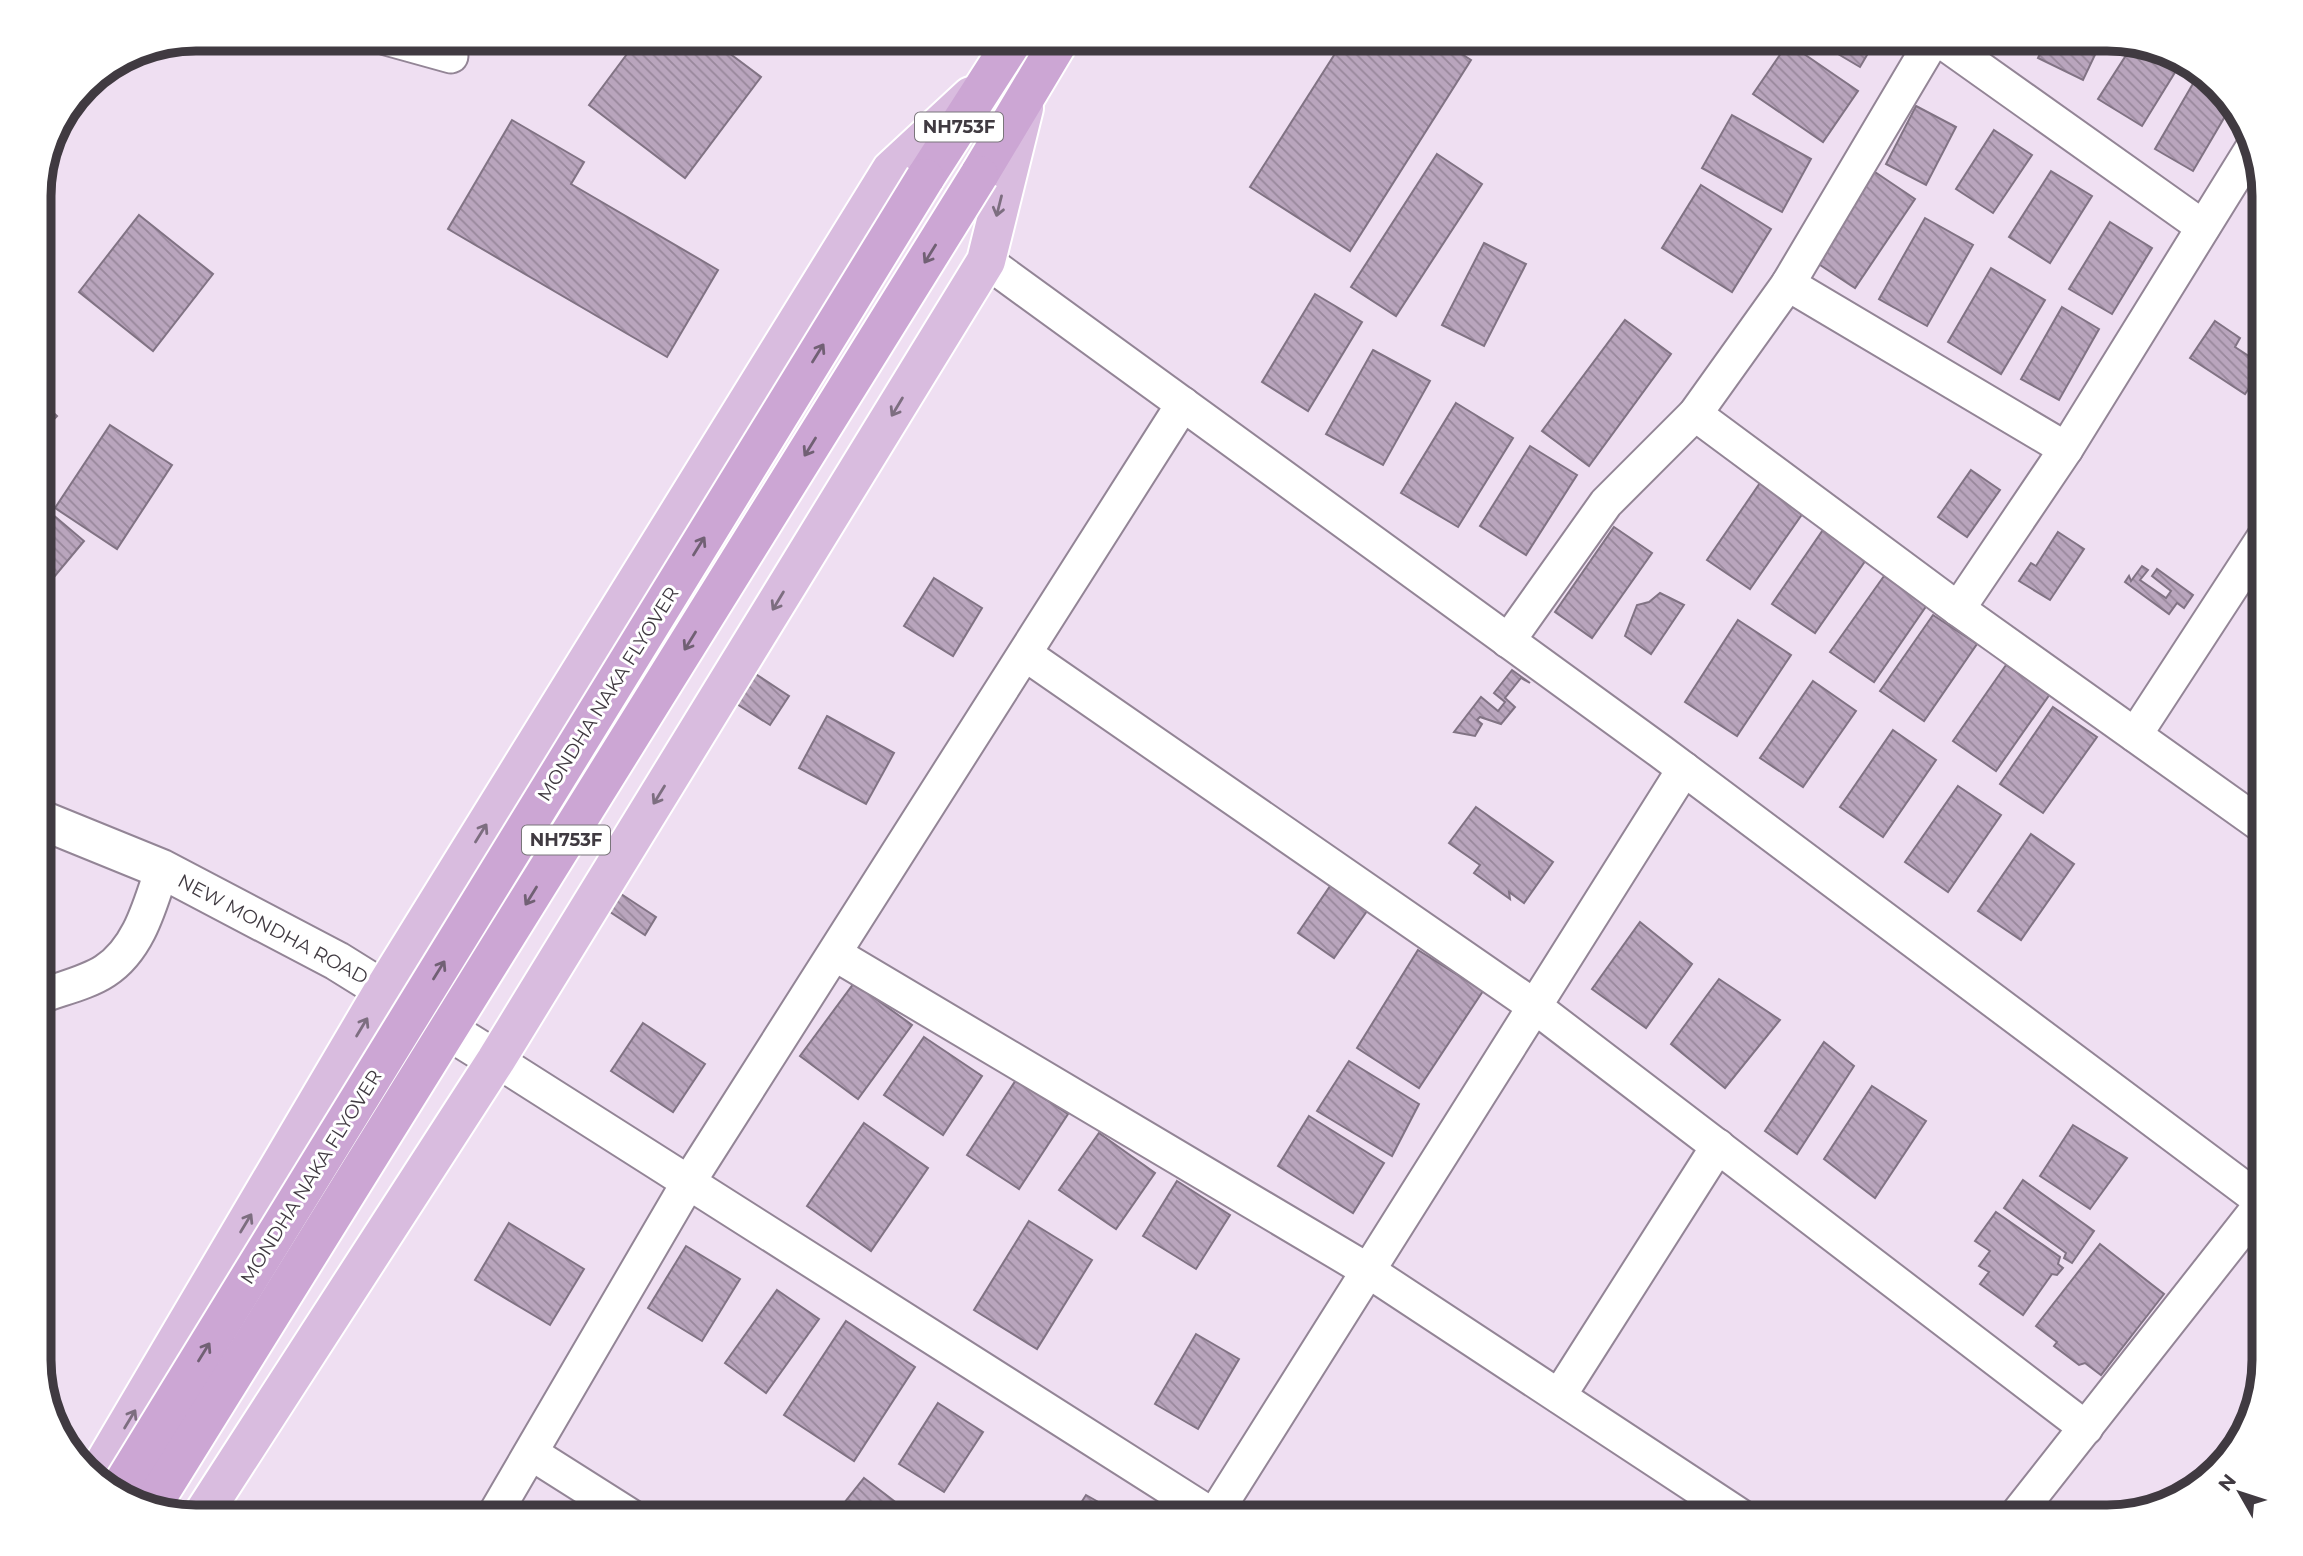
<svg xmlns="http://www.w3.org/2000/svg" width="2303" height="1556" font-family="Montserrat,sans-serif">
<defs>
<pattern id="building-back-hatch" width="6" height="6" patternUnits="userSpaceOnUse" patternTransform="scale(1.75)"><rect width="6" height="6" fill="#b9a5bd"/><path d="M-1 5l2 2M0 0l6 6M5-1l2 2" fill="none" stroke="#98879b"/></pattern>
</defs>
<rect width="100%" height="100%" fill="#efdff2"/>
<!-- building -->
<g fill="url(#building-back-hatch)" stroke="#817384" stroke-width="2">
<path d="M639 38H709L761 77 685 178 589 105Z"/>
<path d="M1345 38H1437L1471 60 1350 251 1250 187Z"/>
<path d="M1523 38H1543L1538 47Z"/>
<path d="M1811 38H1877L1860 67Z"/>
<path d="M2047 38H2103L2083 80 2038 58Z"/>
<path d="M1788 43 1858 91 1823 142 1753 94Z"/>
<path d="M2132 46 2182 61 2142 126 2098 99Z"/>
<path d="M2198 75 2209 81 2231 106 2193 171 2155 149Z"/>
<path d="M1916 106 1956 127 1926 185 1886 164Z"/>
<path d="M1732 115 1811 159 1782 212 1702 168Z"/>
<path d="M512 120 584 162 571 184 718 270 667 357 448 229Z"/>
<path d="M1994 130 2032 155 1993 213 1956 189Z"/>
<path d="M1437 154 1482 184 1396 316 1351 287Z"/>
<path d="M1869 168 1915 199 1855 288 1808 257Z"/>
<path d="M2051 171 2092 196 2050 263 2009 237Z"/>
<path d="M1701 185 1771 229 1732 292 1662 248Z"/>
<path d="M139 215 213 274 153 351 79 292Z"/>
<path d="M1925 218 1973 245 1927 326 1879 299Z"/>
<path d="M2110 222 2152 248 2112 314 2069 289Z"/>
<path d="M2264 226V257L2251 249Z"/>
<path d="M1484 243 1526 264 1484 346 1442 325Z"/>
<path d="M1991 268 2045 300 2001 374 1948 342Z"/>
<path d="M1315 294 1362 322 1308 411 1262 382Z"/>
<path d="M2062 307 2099 329 2059 400 2021 379Z"/>
<path d="M1625 320 1671 354 1589 466 1542 431Z"/>
<path d="M2215 321 2240 338 2235 347 2264 366 2245 394 2190 358Z"/>
<path d="M1373 350 1430 381 1383 465 1326 434Z"/>
<path d="M39 400 57 416 39 435Z"/>
<path d="M1456 403 1513 438 1458 527 1401 493Z"/>
<path d="M110 425 172 465 117 549 55 508Z"/>
<path d="M1530 446 1577 475 1526 555 1480 526Z"/>
<path d="M1971 470 2000 490 1967 537 1938 517Z"/>
<path d="M1760 483 1803 513 1750 589 1707 560Z"/>
<path d="M39 503 84 541 39 595Z"/>
<path d="M1614 527 1652 553 1592 638 1555 612Z"/>
<path d="M1825 527 1868 557 1815 633 1772 604Z"/>
<path d="M2058 532 2084 549 2050 600 2019 581 2031 563 2036 566Z"/>
<path d="M2142 566 2148 570 2140 580 2166 598 2171 591 2152 576 2157 569 2193 595 2184 608 2177 603 2169 614 2125 582 2129 576 2131 581Z"/>
<path d="M1884 576 1927 605 1874 682 1830 652Z"/>
<path d="M934 578 982 608 953 656 904 626Z"/>
<path d="M1660 593 1684 605 1651 654 1625 636 1637 605 1649 602Z"/>
<path d="M1933 615 1977 644 1924 721 1880 691Z"/>
<path d="M1738 620 1791 655 1737 736 1685 702Z"/>
<path d="M2006 665 2050 694 1996 771 1953 741Z"/>
<path d="M748 669 789 696 770 725 729 699Z"/>
<path d="M1512 670 1530 683 1521 678 1505 698 1515 707 1501 724 1480 717 1477 720 1482 724 1475 736 1454 732 1481 697 1498 711 1505 702 1494 693Z"/>
<path d="M1813 681 1856 711 1803 787 1760 758Z"/>
<path d="M2053 707 2097 737 2043 813 2000 784Z"/>
<path d="M827 716 894 753 866 804 799 768Z"/>
<path d="M1893 730 1936 760 1883 837 1840 807Z"/>
<path d="M1958 786 2001 815 1948 892 1905 862Z"/>
<path d="M1476 807 1553 862 1524 903 1509 892 1510 899 1474 873 1480 865 1449 843Z"/>
<path d="M2031 834 2074 864 2021 940 1978 911Z"/>
<path d="M1337 876 1374 901 1334 958 1298 933Z"/>
<path d="M612 888 656 917 645 935 601 906Z"/>
<path d="M1640 922 1692 964 1646 1028 1592 989Z"/>
<path d="M1418 950 1483 991 1419 1088 1357 1048Z"/>
<path d="M1719 979 1780 1020 1725 1088 1671 1044Z"/>
<path d="M854 983 912 1025 858 1099 800 1056Z"/>
<path d="M643 1023 705 1064 673 1112 611 1071Z"/>
<path d="M924 1037 982 1076 943 1135 884 1095Z"/>
<path d="M1824 1042 1854 1066 1797 1154 1765 1131Z"/>
<path d="M1349 1061 1419 1104 1392 1156 1317 1111Z"/>
<path d="M1016 1080 1068 1114 1019 1189 967 1155Z"/>
<path d="M1872 1086 1926 1121 1875 1198 1824 1159Z"/>
<path d="M1309 1116 1384 1163 1353 1213 1278 1166Z"/>
<path d="M864 1123 928 1168 871 1251 807 1206Z"/>
<path d="M2073 1125 2127 1158 2090 1209 2040 1176Z"/>
<path d="M1099 1133 1155 1173 1116 1229 1059 1190Z"/>
<path d="M2023 1180 2094 1231 2072 1263 2064 1258 2066 1253 2004 1208Z"/>
<path d="M1177 1181 1230 1215 1196 1269 1143 1236Z"/>
<path d="M1996 1212 2060 1257 2058 1264 2063 1268 2057 1275 2052 1274 2023 1315 1980 1284 1989 1272 1979 1266 1990 1251 1975 1241Z"/>
<path d="M1029 1221 1092 1260 1037 1349 974 1310Z"/>
<path d="M509 1223 584 1269 550 1325 475 1280Z"/>
<path d="M2100 1244 2164 1294 2101 1375 2085 1363 2079 1365 2054 1346 2057 1342 2036 1326Z"/>
<path d="M686 1246 740 1279 702 1341 648 1308Z"/>
<path d="M777 1290 819 1319 766 1393 725 1363Z"/>
<path d="M846 1321 915 1367 854 1461 784 1415Z"/>
<path d="M1196 1334 1239 1359 1198 1429 1155 1404Z"/>
<path d="M938 1403 983 1432 944 1492 899 1464Z"/>
<path d="M864 1478 915 1517H833Z"/>
<path d="M1086 1495 1125 1517H1072Z"/>
</g>
<g fill="none" stroke-linecap="round" stroke-linejoin="round">
<defs>
<g id="minor">
<path d="M386 38 451 56"/>
<path d="M1937 38 2203 227"/>
<path d="M986 261 1660 751 2264 1203"/>
<path d="M1788 284 2066 449"/>
<path d="M1695 414 1958 609 2264 827"/>
<path d="M1958 609 2066 449 2253 147"/>
<path d="M1508 641 1606 503 1695 414 1788 284 1934 38"/>
<path d="M1025 654 1534 1006 2086 1428"/>
<path d="M2135 735 2264 537"/>
<path d="M835 954 1367 1270 1742 1517"/>
<path d="M39 997C59 989 87 983 105 971 139 949 150 905 162 869"/>
<path d="M496 1060 1215 1517"/>
<path d="M1559 1396 1718 1146"/>
<path d="M531 1453 632 1517"/>
<path d="M493 1517 688 1183 1183 404"/>
<path d="M1213 1517 1684 769"/>
<path d="M2015 1517 2263 1202"/>
</g>
<path id="tertiary" d="M39 819 162 869 337 961 496 1060"/>
<g id="primary">
<path d="M96 1477 384 989 891 170 971 96"/>
<path d="M201 1517 496 1060 986 261 1024 108"/>
</g>
<g id="trunk">
<path d="M979 175 1061 38"/>
<path d="M925 178 1015 38"/>
</g>
</defs>
<!-- minor casing -->
<use href="#minor" stroke="#938596" stroke-width="37"/>
<!-- tertiary casing -->
<use href="#tertiary" stroke="#938596" stroke-width="42"/>
<!-- primary casing -->
<use href="#primary" stroke="#fff" stroke-width="42"/>
<!-- trunk casing -->
<use href="#trunk" stroke="#fff" stroke-width="42"/>
<!-- minor -->
<use href="#minor" stroke="#fff" stroke-width="33"/>
<!-- tertiary -->
<use href="#tertiary" stroke="#fff" stroke-width="38"/>
<!-- primary -->
<use href="#primary" stroke="#d9bcdf" stroke-width="38"/>
<!-- trunk -->
<use href="#trunk" stroke="#cca6d4" stroke-width="38"/>
<defs>
<g id="trunk-bridge">
<path d="M117 1493 925 178"/>
<path d="M153 1504 979 175"/>
</g>
</defs>
<!-- trunk-bridge casing -->
<use href="#trunk-bridge" stroke="#fff" stroke-width="42" stroke-linecap="butt"/>
<!-- trunk-bridge -->
<use href="#trunk-bridge" stroke="#cca6d4" stroke-width="38"/>
</g>
<!-- one-way arrows -->
<defs><path id="oneway-shaft" d="M-6 0H5M1.5-3L5.5 0L1.5 3" fill="none" stroke-width="1.6" stroke-linecap="round" stroke-linejoin="round" transform="scale(1.75)"/></defs>
<g stroke="#7d6e80">
<use href="#oneway-shaft" transform="translate(999 206) rotate(104)"/>
<use href="#oneway-shaft" transform="translate(897 407) rotate(121)"/>
<use href="#oneway-shaft" transform="translate(778 601) rotate(121)"/>
<use href="#oneway-shaft" transform="translate(659 795) rotate(122)"/>
<use href="#oneway-shaft" transform="translate(481 833) rotate(-58)"/>
<use href="#oneway-shaft" transform="translate(362 1027) rotate(-59)"/>
<use href="#oneway-shaft" transform="translate(246 1223) rotate(-59)"/>
<use href="#oneway-shaft" transform="translate(130 1419) rotate(-59)"/>
</g>
<g stroke="#716074">
<use href="#oneway-shaft" transform="translate(930 254) rotate(122)"/>
<use href="#oneway-shaft" transform="translate(818 353) rotate(-58)"/>
<use href="#oneway-shaft" transform="translate(810 447) rotate(122)"/>
<use href="#oneway-shaft" transform="translate(699 546) rotate(-58)"/>
<use href="#oneway-shaft" transform="translate(690 641) rotate(122)"/>
<use href="#oneway-shaft" transform="translate(531 896) rotate(122)"/>
<use href="#oneway-shaft" transform="translate(439 970) rotate(-58)"/>
<use href="#oneway-shaft" transform="translate(204 1352) rotate(-58)"/>
</g>
<g text-anchor="middle" dominant-baseline="central" stroke-width="6" stroke-linejoin="round" paint-order="stroke">
<!-- shield labels -->
<g fill="#fff" stroke="#79757a" stroke-width="2">
<rect x="915" y="112.5" width="88" height="29" rx="5"/>
<rect x="522" y="825.5" width="88" height="29" rx="5"/>
</g>
<g font-size="18" font-weight="bold" fill="#403a41">
<text x="959" y="127">NH753F</text>
<text x="566" y="840">NH753F</text>
</g>
<!-- street labels -->
<g font-size="19" fill="#403a41" stroke="#fff">
<text transform="translate(608 694) rotate(-58)">MONDHA NAKA FLYOVER</text>
<text transform="translate(273 929) rotate(28)">NEW MONDHA ROAD</text>
<text transform="translate(311 1177) rotate(-58)">MONDHA NAKA FLYOVER</text>
</g>
</g>
<!-- crop -->
<path d="M0 0H2303V1556H0ZM196 51H2107A145 145 0 0 1 2252 196V1360A145 145 0 0 1 2107 1505H196A145 145 0 0 1 51 1360V196A145 145 0 0 1 196 51Z" fill="#fff" fill-rule="evenodd"/>
<path fill="none" stroke="#403a41" stroke-width="9" d="M196 51H2107A145 145 0 0 1 2252 196V1360A145 145 0 0 1 2107 1505H196A145 145 0 0 1 51 1360V196A145 145 0 0 1 196 51Z"/>
<!-- north arrow -->
<g transform="translate(2240 1493) rotate(309)" stroke="#ffffff" stroke-width="5" paint-order="stroke">
<path d="M0-5L12 26L0 18L-12 26Z" fill="#403a41"/>
<text y="-10" font-size="19" font-weight="bold" text-anchor="middle" fill="#403a41">N</text>
</g>
</svg>
